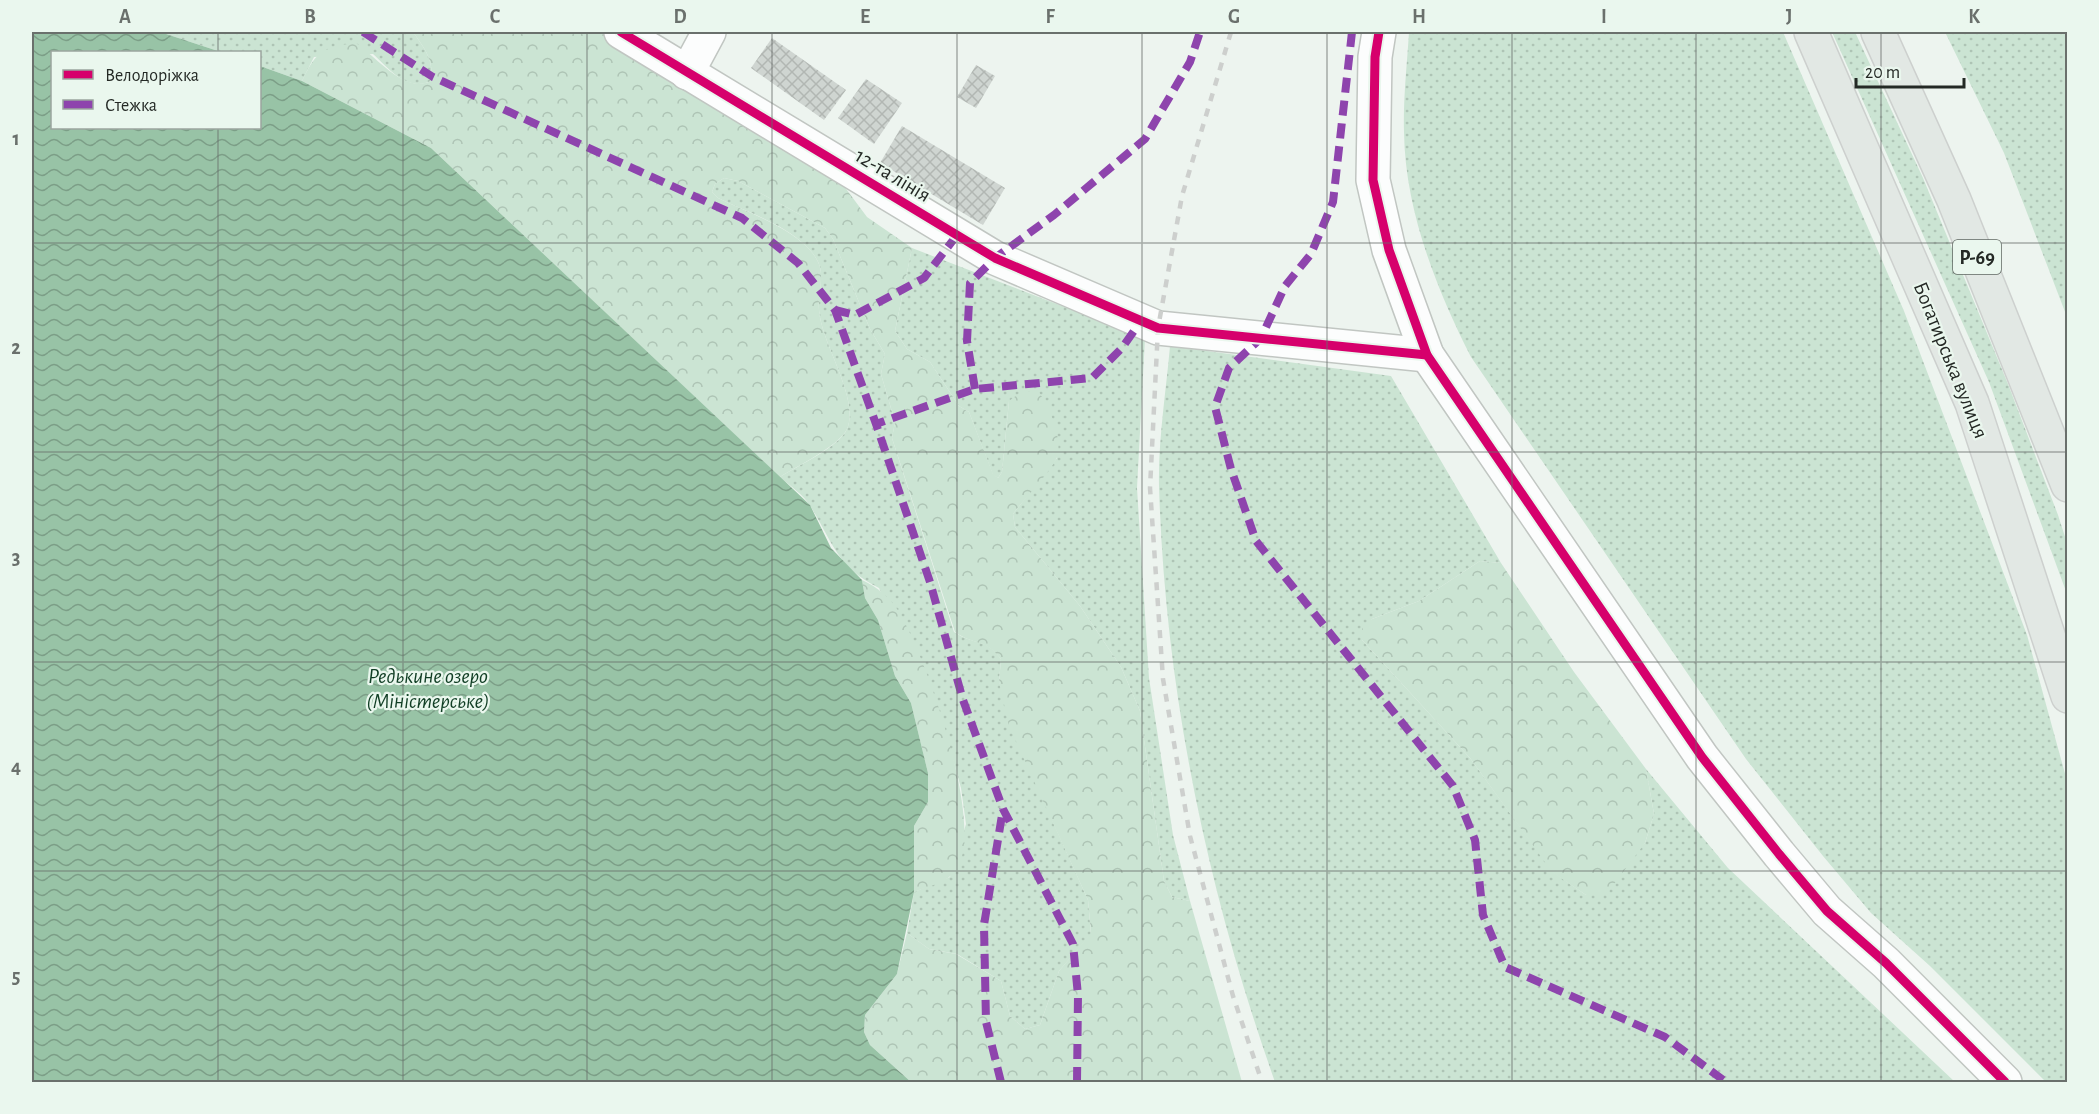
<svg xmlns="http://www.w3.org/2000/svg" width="2099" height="1114" font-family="'Alegreya Sans',sans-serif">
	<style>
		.grass { fill: url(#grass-dots) }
		.forest { fill: url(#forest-crowns) }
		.water { fill: url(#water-waves) }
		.building { fill: url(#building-cross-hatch) }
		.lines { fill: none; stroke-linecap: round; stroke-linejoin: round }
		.minor-casing { stroke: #c1c6c2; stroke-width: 36 }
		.major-casing { stroke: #cdd0ce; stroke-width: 36 }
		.minor { stroke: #fcfdfd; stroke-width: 33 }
		.major { stroke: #e2e8e4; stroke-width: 33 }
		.rail { stroke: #cdcfcd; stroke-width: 4.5; stroke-dasharray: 8 8; stroke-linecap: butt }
		.quiet { stroke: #8e44ad; stroke-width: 8; stroke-dasharray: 15 8; stroke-linecap: butt }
		.cycleway-casing { stroke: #eaf7ee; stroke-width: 13 }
		.cycleway { stroke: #d6006c; stroke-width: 9 }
		.grid { fill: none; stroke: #6a706c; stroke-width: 1.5; stroke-opacity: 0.55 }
		.labels { text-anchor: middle; stroke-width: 4.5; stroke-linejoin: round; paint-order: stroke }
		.shield { fill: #eaf7ee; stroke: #5f6761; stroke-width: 1.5 }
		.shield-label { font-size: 20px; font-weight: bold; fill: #242925 }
		.street-label { font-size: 21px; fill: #242925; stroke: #eaf7ee }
		.water-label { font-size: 22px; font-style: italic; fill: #103e24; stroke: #eaf7ee }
		.neatline { fill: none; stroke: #6a706c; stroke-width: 2 }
		.grid-label { font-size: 20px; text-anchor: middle; font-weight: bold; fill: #6a706c }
	</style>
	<defs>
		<pattern id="grass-dots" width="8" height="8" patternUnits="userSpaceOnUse" patternTransform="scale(1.5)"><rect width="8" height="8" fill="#cbe4d3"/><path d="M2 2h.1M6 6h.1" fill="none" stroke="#aec4b5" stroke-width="1.8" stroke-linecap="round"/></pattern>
		<pattern id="forest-crowns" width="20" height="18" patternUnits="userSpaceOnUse" patternTransform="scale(1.5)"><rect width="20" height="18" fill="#cbe4d3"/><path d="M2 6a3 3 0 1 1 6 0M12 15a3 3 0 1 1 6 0" fill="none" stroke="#aec4b5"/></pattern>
		<pattern id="water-waves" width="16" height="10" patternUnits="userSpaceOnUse" patternTransform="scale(1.5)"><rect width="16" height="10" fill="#98c3a6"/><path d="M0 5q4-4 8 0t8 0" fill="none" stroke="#7c9e87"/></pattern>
		<pattern id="building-cross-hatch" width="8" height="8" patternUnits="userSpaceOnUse" patternTransform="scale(1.5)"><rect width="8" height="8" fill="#cfd5d1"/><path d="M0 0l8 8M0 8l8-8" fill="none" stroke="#b2b7b3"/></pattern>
	</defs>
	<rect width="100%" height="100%" fill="#edf4ef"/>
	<!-- grass -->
	<g class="grass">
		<path d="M160 32H413C425 49 434 60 431 81 407 92 389 69 373 54L314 57 302 81 260 66V52H221Z"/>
		<path d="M1409 32H1783L1904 311 2027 635 2067 781V1082H2046L1930 966 1871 913 1823 856 1746 759 1471 357C1436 288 1405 210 1404 132 1403 99 1407 65 1409 32Z"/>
		<path d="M1832 32H1855L1923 178 2008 384 2058 515 2067 543V594L1989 382Z"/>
		<path d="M1945 32H2067V317L2004 153Z"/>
		<path d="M724 178 738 181 825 228 833 239 870 329 885 354 881 374 895 422 892 438 954 632C975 646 985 637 1001 659L999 682 1053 822 1088 900 1091 934 1059 971 1040 1025 1025 1029 1010 1016 1001 981 957 954 929 949 907 933 914 892 950 877 966 824 961 788 944 728 879 588C837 567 833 543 811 507 804 495 790 486 780 477 797 466 839 447 847 429 860 398 821 343 819 310 817 284 831 270 806 246 782 223 747 212 718 198L712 192 715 184Z"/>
		<path d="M912 248 1145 338 1137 488 1149 678 1173 835 1190 901 1172 897 1164 881 1140 711 1121 667 1080 606 1015 527 1013 514 1057 458 1009 401 1002 472 998 478 993 475 969 412 959 406 930 362 907 349 895 331Z"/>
		<path d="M1170 346 1391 376 1501 563 1480 561 1419 601 1372 619 1362 640 1470 758 1553 872 1586 895 1645 843 1654 814 1646 769 1728 868 1955 1082H1275C1207 890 1165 690 1159 486 1158 440 1166 392 1170 346Z"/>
	</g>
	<!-- forest -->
	<g class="forest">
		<path d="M413 32H607L832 170 867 217 912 248 895 331 907 349 930 362 959 406 969 412 993 474 998 478 1002 472 1009 401 1021 392 1038 391C1049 406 1063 438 1057 457 1053 469 1022 502 1013 514L1015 527 1080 606 1121 667 1140 711 1164 881 1172 897 1190 901 1242 1082H911L870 1045 864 1032 865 1015 897 974 907 933 929 949 956 954 1001 981 1010 1016 1025 1029 1040 1025 1059 971 1091 933 1088 900 1009 726 999 682 1001 659C985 638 975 646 955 632L892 438 895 422 881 374 885 354 870 329 833 239 825 228 738 181 724 178 715 184 712 192 718 198C747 212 782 224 806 246 831 270 817 284 819 310 821 343 860 398 847 429 839 446 797 466 780 477L431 148 302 81C317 50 323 47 356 43 377 57 404 94 431 81 434 60 425 49 413 32Z"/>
		<path d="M1480 561 1501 563 1574 672 1646 769 1654 814 1645 843 1608 892 1586 895 1552 872 1470 758 1362 640V628L1372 619 1419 601Z"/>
		<path d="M862 580C877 587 890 597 899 612 926 657 982 817 959 865 952 882 929 886 914 892V826L928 802V773L911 703 895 676 878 620 865 598Z"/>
	</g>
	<!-- water -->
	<path class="water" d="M32 32H160L221 52H52V128H260V66L302 81 431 148 810 505 831 548 862 580 865 598 878 620 895 676 911 703 928 773V802L914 826V892L897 974 865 1015 864 1032 870 1045 911 1082H32Z"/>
	<!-- building -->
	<g class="building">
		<path d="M772 38 846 90 824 120 751 68Z"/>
		<path d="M976 65 995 76 976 108 957 97Z"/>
		<path d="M866 79 902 103 874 144 838 118Z"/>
		<path d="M902 126 1005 188 983 225 880 163Z"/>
	</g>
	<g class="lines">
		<defs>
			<g id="minor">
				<path d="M621 32 995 258 1158 328 1427 355"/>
				<path d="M1379 32 1375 57 1373 180 1389 250 1427 355 1702 757 1779 854 1827 911 1886 963 2005 1082"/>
				<path d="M687 73 709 32"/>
			</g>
			<g id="major">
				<path d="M1811 32 1972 403 2068 696"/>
				<path d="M1878 32 1954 200 2068 485"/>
			</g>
		</defs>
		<!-- minor casing -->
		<use href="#minor" class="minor-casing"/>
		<!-- major casing -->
		<use href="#major" class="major-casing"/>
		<!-- minor -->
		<use href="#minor" class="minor"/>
		<!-- major -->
		<use href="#major" class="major"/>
		<!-- rail -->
		<path class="rail" d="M1231 32 1182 196 1158 328 1150 488 1163 679 1190 836 1233 996 1262 1082"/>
		<!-- quiet -->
		<g class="quiet">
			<path d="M363 32 433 77 742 218 798 263 835 310 876 424"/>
			<path d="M1352 32 1333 202 1311 254 1285 286 1261 338 1229 368 1215 407 1231 469 1256 541 1453 786 1475 840 1483 915 1505 967 1665 1037 1726 1082"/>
			<path d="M835 310 855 315 924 278 957 235"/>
			<path d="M975 389 967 341 970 283 995 258 1054 215 1145 139 1190 62 1200 32"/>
			<path d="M1001 1082 986 1022 984 925 1003 809"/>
			<path d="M1077 1082 1078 995 1073 944 1003 809 963 700 930 582 876 424 975 389 1092 378 1122 348 1141 321"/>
		</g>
		<defs>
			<g id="cycleway">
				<path d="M621 32 995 258 1158 328 1427 355"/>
				<path d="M1379 32 1375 57 1373 180 1389 250 1427 355 1702 757 1779 854 1827 911 1886 963 2005 1082"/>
			</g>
		</defs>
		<!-- cycleway casing -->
		<use href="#cycleway" class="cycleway-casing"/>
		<!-- cycleway -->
		<use href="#cycleway" class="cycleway"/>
	</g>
	<!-- grid -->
	<path class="grid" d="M218 32V52M403 32V1082M587 32V1082M772 32V1082M957 32V1082M1142 32V1082M1327 32V1082M1512 32V1082M1696 32V1082M1881 32V1082M218 128V1082M32 243H2068M32 452H2068M32 662H2068M32 871H2068"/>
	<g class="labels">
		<!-- shield labels -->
		<rect class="shield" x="1953" y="240" width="48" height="34" rx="4.5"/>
		<g class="shield-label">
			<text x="1977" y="264">Р-69</text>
		</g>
		<!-- street labels -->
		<g class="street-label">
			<text transform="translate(893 175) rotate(31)" y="7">12-та лінія</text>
			<text transform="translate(1951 360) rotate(68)" y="7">Богатирська вулиця</text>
		</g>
		<!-- water labels -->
		<g class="water-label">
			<text x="428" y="683">Редькине озеро<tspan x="428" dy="25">(Міністерське)</tspan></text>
		</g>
	</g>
	<!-- border -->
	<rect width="2099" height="1114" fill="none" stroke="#eaf7ee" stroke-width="66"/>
	<!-- legend -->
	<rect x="51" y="51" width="210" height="78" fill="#eaf7ee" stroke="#9ba59e" stroke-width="1.5"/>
	<rect x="63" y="70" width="30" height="9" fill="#d6006c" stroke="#9ba59e" stroke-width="1.5"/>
	<text x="105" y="81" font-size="18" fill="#242925">Велодоріжка</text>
	<rect x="63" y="100" width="30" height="9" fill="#8e44ad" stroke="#9ba59e" stroke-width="1.5"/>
	<text x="105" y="111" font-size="18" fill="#242925">Стежка</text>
	<!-- scale -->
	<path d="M1856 78v9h108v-9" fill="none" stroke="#242925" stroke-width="3"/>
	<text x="1865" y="78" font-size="18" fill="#242925" stroke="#eaf7ee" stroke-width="4.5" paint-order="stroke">20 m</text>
	<rect x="33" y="33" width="2033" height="1048" class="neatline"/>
	<g class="grid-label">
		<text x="125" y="23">A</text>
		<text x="310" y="23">B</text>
		<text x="495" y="23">C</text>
		<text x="680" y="23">D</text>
		<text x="865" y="23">E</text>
		<text x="1050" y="23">F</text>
		<text x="1234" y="23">G</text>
		<text x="1419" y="23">H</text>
		<text x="1604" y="23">I</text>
		<text x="1789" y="23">J</text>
		<text x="1974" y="23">K</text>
		<text x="16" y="145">1</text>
		<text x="16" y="354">2</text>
		<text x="16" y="564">3</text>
		<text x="16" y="773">4</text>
		<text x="16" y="983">5</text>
	</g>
</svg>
